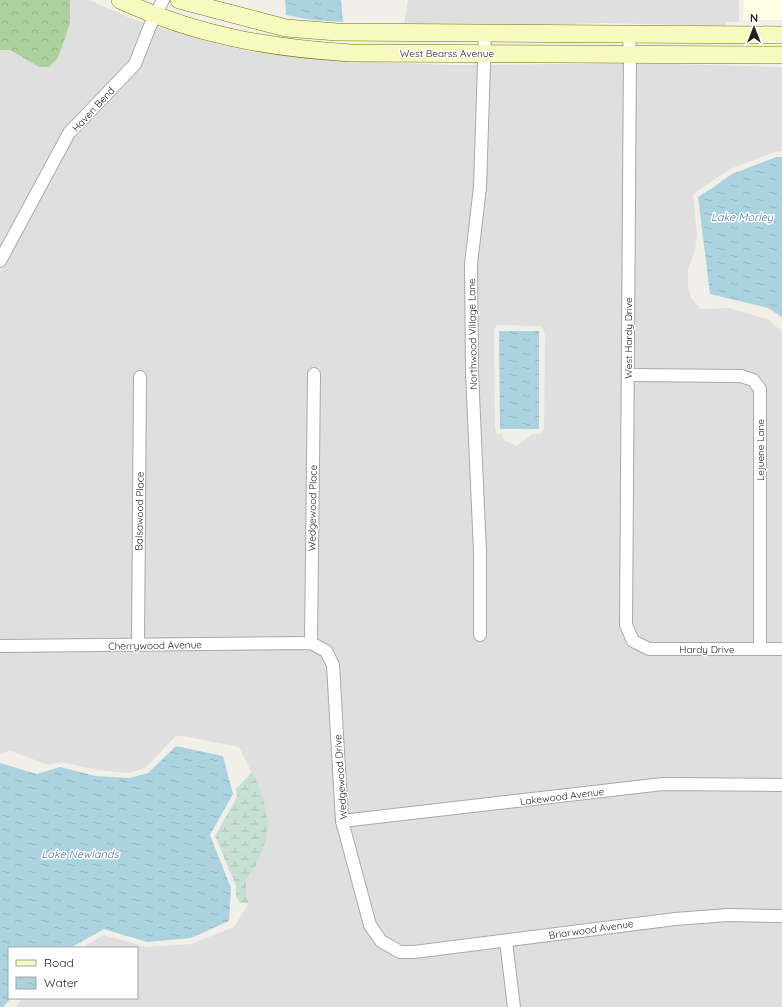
<svg xmlns="http://www.w3.org/2000/svg" width="782" height="1007" font-family="Quicksand,sans-serif">
	<style>
		.residential { fill: #e0dfdf; fill-rule: evenodd }
		.education { fill: #ffffe5 }
		.forest { fill: url(#forest-crowns) }
		.wetland { fill: url(#wetland-marsh) }
		.water { fill: url(#water-ripples) }
		.lines { fill: none; stroke-linecap: round; stroke-linejoin: round }
		.street-casing { stroke: #a9a9a9; stroke-width: 14 }
		.secondary-casing { stroke: #707d05; stroke-width: 18 }
		.street { stroke: #fff; stroke-width: 12 }
		.secondary { stroke: #f7fabf; stroke-width: 17 }
		.labels { text-anchor: middle; stroke-width: 3; stroke-linejoin: round; paint-order: stroke }
		.street-label { font-size: 10px; fill: #222; stroke: #fff }
		.water-label { font-size: 11px; font-style: italic; fill: #4a7aab; stroke: #fff }
	</style>
	<defs>
		<pattern id="forest-crowns" width="20" height="18" patternUnits="userSpaceOnUse"><rect width="20" height="18" fill="#add19e"/><path d="M2 6a3 3 0 1 1 6 0M12 15a3 3 0 1 1 6 0" fill="none" stroke="#95b388"/></pattern>
		<pattern id="wetland-marsh" width="20" height="14" patternUnits="userSpaceOnUse"><rect width="20" height="14" fill="#c6e0d4"/><path d="M1 5h8M5 5V1M11 12h8M15 12V8" fill="none" stroke="#aac0b6"/></pattern>
		<pattern id="water-ripples" width="26" height="14" patternUnits="userSpaceOnUse"><rect width="26" height="14" fill="#aad3df"/><path d="M2 4q2-2 4 0t4 0M15 11q2-2 4 0t4 0" fill="none" stroke="#92b5bf"/></pattern>
	</defs>
	<rect width="100%" height="100%" fill="#f2efe9"/>
	<!-- residential -->
	<g class="residential">
		<path d="M70 0H89L130 18 145 23 131 60 65 130 0 250V50H10L39 67 70 23Z"/>
		<path d="M408 0H739V22H726L725 26 603 23 465 27 404 25Z"/>
		<path d="M156 26 206 41 252 52 330 60 448 65H479L475 186 465 264 466 372 475 552V641H486V552L477 372 476 264 486 187 490 65 624 63 627 641 626 644 629 646 630 649 633 648 649 655H782V779L663 778 347 814 330 648 316 639 320 367 309 368 305 637 143 639 146 371H135L132 639H0V272L10 256 74 137 139 68ZM497 325 540 326 543 329 545 335 544 429 540 434H533L517 446 504 440 502 434H497L495 429 494 351V329Z"/>
		<path d="M636 63 782 67V151L775 152 730 169 693 194 697 235 695 251 688 269V287L691 298 700 309 729 308 767 319 782 331V643H765L754 374 741 369H633Z"/>
		<path d="M633 381 740 382 750 386 755 392 754 643H650L637 636 632 623Z"/>
		<path d="M310 649 322 655 328 667 337 828 366 929 378 947 395 956V958H399L402 960 404 958 501 948 509 1007H16L22 998H137V948H81L104 935 147 947 191 944 234 927 249 903 246 895V879L253 871 263 850 265 841 263 796 239 747 183 736H176L145 768 128 773 97 770 61 762 48 765 11 751 0 753V652Z"/>
		<path d="M663 790 782 791V909H728L674 912 414 945 401 946 384 936 375 922 350 826Z"/>
		<path d="M728 922H782V1007H520L512 946 676 925Z"/>
	</g>
	<!-- education -->
	<path class="education" d="M744 0H782V20H743Z"/>
	<!-- forest -->
	<path class="forest" d="M0 0H70V23L65 38 58 58 49 67H39L10 50H0Z"/>
	<!-- wetland -->
	<path class="wetland" d="M252 772 263 796 268 827 263 850 253 871 246 879V895L249 903H240L236 896V886L215 836 237 797 236 789Z"/>
	<!-- water -->
	<g class="water">
		<path d="M285 0H341L343 22 312 20 286 15Z"/>
		<path d="M776 157H782V317L768 308 710 294 698 197 714 187 732 174Z"/>
		<path d="M499 331H539V429H500Z"/>
		<path d="M176 746 223 756 233 794 210 835 231 888 229 921 191 938 147 942 104 929 70 948H9V998H11L3 1007H0V763L37 774 60 767 96 776 129 778 148 773Z"/>
	</g>
	<g class="lines">
		<defs>
			<g id="street">
				<path d="M629 35 630 54 626 625 633 641 649 649H782"/>
				<path d="M0 261 69 133 135 64 150 26 163 0"/>
				<path d="M628 375 741 376 753 380 760 389V649"/>
				<path d="M480 635V552L472 372 471 264 480 187 485 33"/>
				<path d="M311 643 314 374"/>
				<path d="M138 645 140 377"/>
				<path d="M0 646 311 643 326 651 333 665 342 821 370 925 381 941 400 952H414L675 919 728 915 782 916"/>
				<path d="M342 821 663 784 782 785"/>
				<path d="M506 941 514 1007"/>
			</g>
			<g id="secondary">
				<path d="M120 0C195 35 268 48 351 53L782 55"/>
				<path d="M179 0 286 28 337 32 782 35"/>
			</g>
		</defs>
		<!-- street casing -->
		<use href="#street" class="street-casing"/>
		<!-- secondary casing -->
		<use href="#secondary" class="secondary-casing"/>
		<!-- street -->
		<use href="#street" class="street"/>
		<!-- secondary -->
		<use href="#secondary" class="secondary"/>
	</g>
	<g class="labels">
		<!-- street labels -->
		<g class="street-label">
			<text x="447" y="57">West Bearss Avenue</text>
			<text transform="translate(93 109) rotate(-47)" y="4">Haven Bend</text>
			<text transform="translate(472 334) rotate(-91)" y="4">Northwood Village Lane</text>
			<text transform="translate(628 338) rotate(-90)" y="4">West Hardy Drive</text>
			<text transform="translate(760 450) rotate(-90)" y="4">Lejuene Lane</text>
			<text transform="translate(312 508) rotate(-89)" y="4">Wedgewood Place</text>
			<text transform="translate(139 511) rotate(-89)" y="4">Balsawood Place</text>
			<text transform="translate(155 645) rotate(-1)" y="4">Cherrywood Avenue</text>
			<text x="707" y="653">Hardy Drive</text>
			<text transform="translate(340 777) rotate(-94)" y="4">Wedgewood Drive</text>
			<text transform="translate(562 796) rotate(-7)" y="4">Lakewood Avenue</text>
			<text transform="translate(591 929) rotate(-8)" y="4">Briarwood Avenue</text>
		</g>
		<!-- water labels -->
		<g class="water-label">
			<text x="742" y="221">Lake Morley</text>
			<text x="80" y="858">Lake Newlands</text>
		</g>
	</g>
	<!-- legend -->
	<rect x="8" y="947" width="130" height="52" fill="#ffffff" stroke="#a7a7a7"/>
	<rect x="16" y="960" width="20" height="6" fill="#f7fabf" stroke="#a7a7a7"/>
	<text x="44" y="967" font-size="12" fill="#222222">Road</text>
	<rect x="16" y="977" width="20" height="12" fill="url(#water-ripples)" stroke="#a7a7a7"/>
	<text x="44" y="987" font-size="12" fill="#222222">Water</text>
	<!-- north arrow -->
	<g transform="translate(754 28)" stroke="#ffffff" stroke-width="3" paint-order="stroke">
	<path d="M0-3L7 15L0 10L-7 15Z" fill="#222222"/>
	<text y="-6" font-size="11" font-weight="bold" text-anchor="middle" fill="#222222">N</text>
	</g>
</svg>
